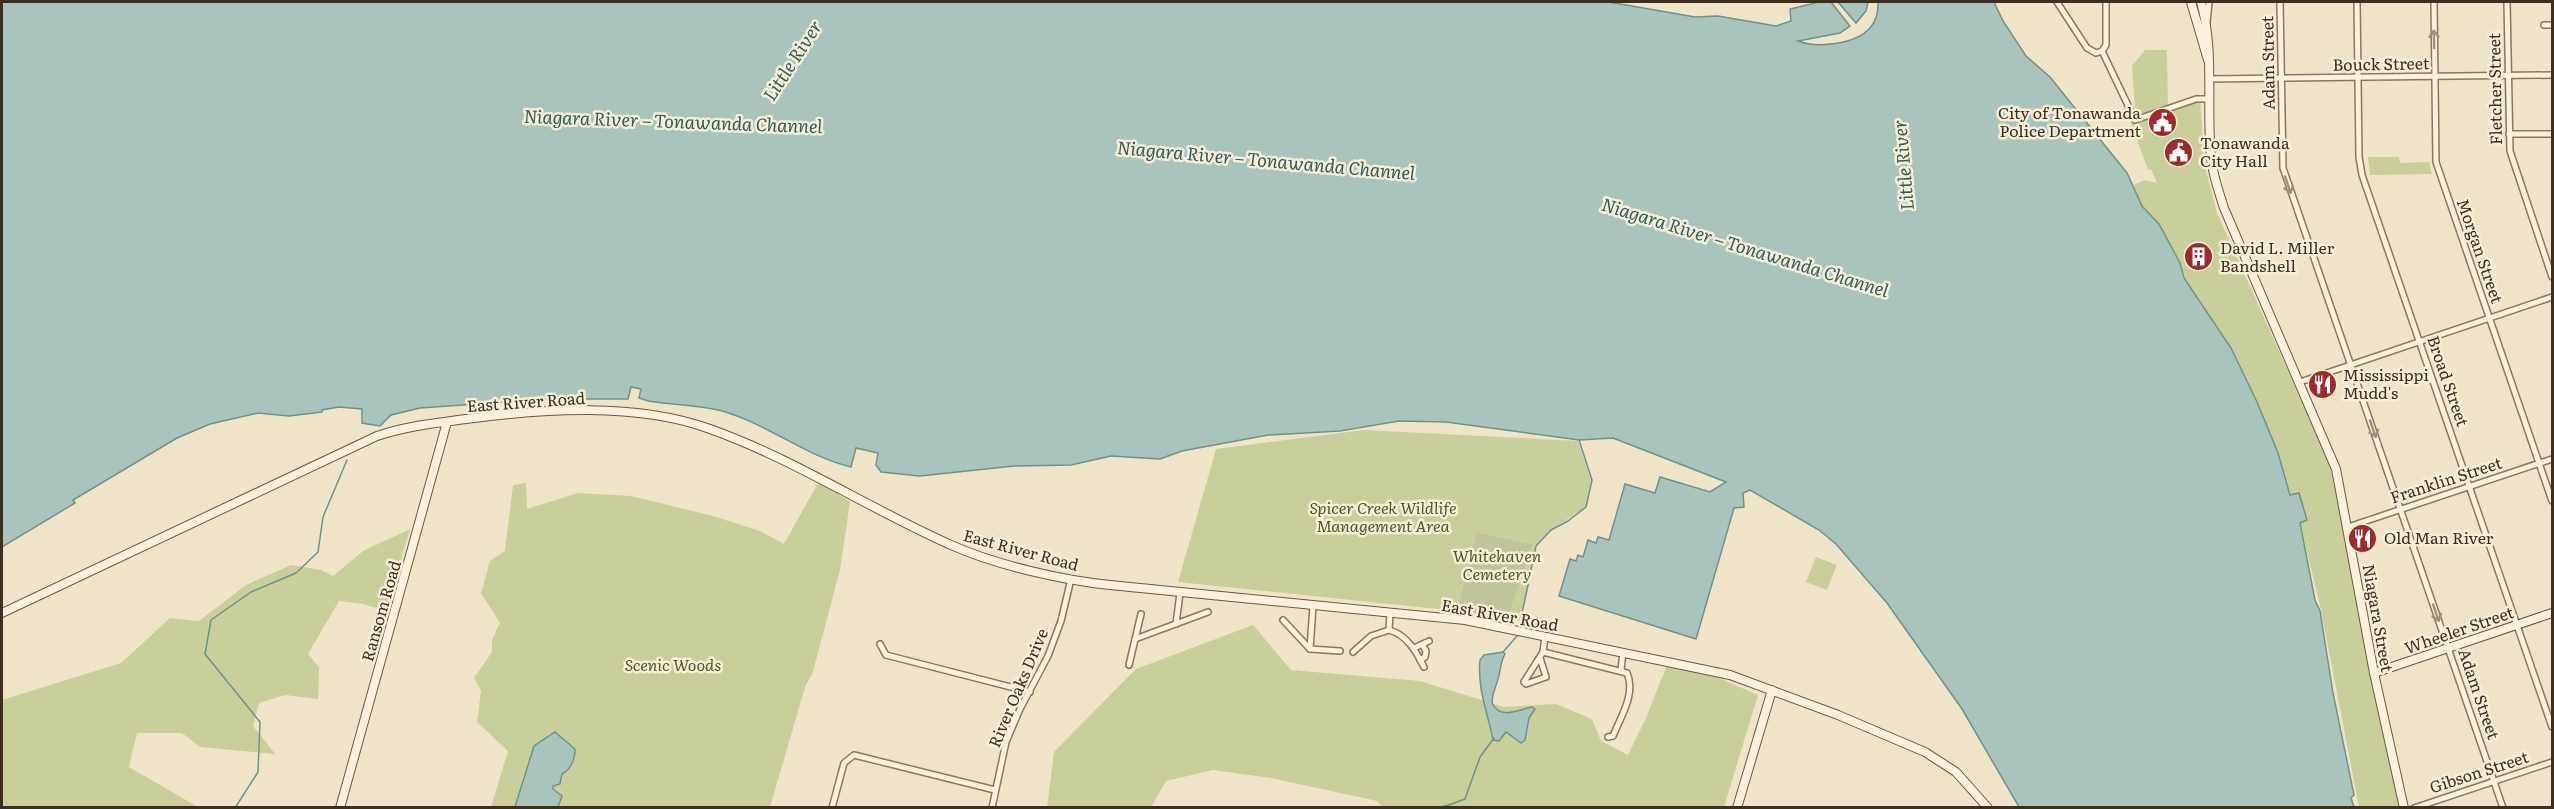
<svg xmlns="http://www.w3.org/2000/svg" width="2554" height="809" font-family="Literata,serif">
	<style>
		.green { fill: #c9cf9b }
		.cemetery { fill: #bfc49a }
		.water { fill: #a9c4bc; stroke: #6f938a; stroke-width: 1.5 }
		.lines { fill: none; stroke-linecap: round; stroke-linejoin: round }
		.stream { stroke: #6f938a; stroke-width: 1.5 }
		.street-casing { stroke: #8d765c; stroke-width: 8 }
		.secondary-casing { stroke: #6f573f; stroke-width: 10 }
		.street { stroke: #faf1dc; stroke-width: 5 }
		.secondary { stroke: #faf1dc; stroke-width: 8 }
		.oneway { stroke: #9c907e }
		.labels { text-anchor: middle; stroke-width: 5; stroke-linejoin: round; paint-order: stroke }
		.street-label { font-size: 16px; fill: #3d2e20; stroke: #f7eed8 }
		.poi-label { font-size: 16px; fill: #3d2e20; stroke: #f7eed8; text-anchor: start }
		.park-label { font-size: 16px; font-style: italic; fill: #4d5a26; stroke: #f7eed8 }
		.water-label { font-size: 18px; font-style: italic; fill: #2f5d5a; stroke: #f7eed8 }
	</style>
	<rect width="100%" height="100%" fill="#f0e4c8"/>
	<!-- green -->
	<g class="green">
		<path d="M2145 50H2167L2168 107 2200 95 2204 163 2217 213 2329 462 2401 807H2359L2320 605 2300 523 2307 520 2299 493 2291 496 2278 453 2257 402 2231 348 2184 278 2180 263 2159 224 2142 206 2133 185 2145 180 2157 183 2151 169 2148 170 2126 110 2135 109 2132 66Z"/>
		<path d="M2368 157H2399L2400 163 2429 162 2432 174 2370 175Z"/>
		<path d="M1364 430 1578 441 1591 480 1586 507 1551 530 1536 546 1530 582 1520 620 1508 618 1533 544 1476 532 1457 611 1178 582 1216 449Z"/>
		<path d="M526 483 527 509 578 493 631 496 713 516 760 531 784 544 818 483 839 493V495L850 502 840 570 812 675 806 684 770 807H491L508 751 477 722 481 691 474 678 492 652V640L500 623 481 593 490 561 505 551 513 485Z"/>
		<path d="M410 529 386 611 363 604 339 601 308 654 319 667 318 699 285 695 259 703 253 726 275 754 200 747 182 733H137L129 767 198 807H2V700L121 663 170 618 199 621 246 585 291 565 321 570 333 576 363 551Z"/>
		<path d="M1816 557 1837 565 1827 590 1806 582Z"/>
		<path d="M1253 625 1291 670 1420 681 1504 707 1556 704 1592 719 1601 741 1628 755 1646 718 1667 665 1719 678 1758 695 1724 807H1382L1377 801 1271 778 1213 770 1166 781 1151 807 1047 808 1054 752 1136 669Z"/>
	</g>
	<!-- cemetery -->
	<path class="cemetery" d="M1476 532 1533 544 1508 618 1457 611Z"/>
	<!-- water -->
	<g class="water">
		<path d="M2 2H1609L1695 17 1718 16 1776 26 1791 21 1790 9 1819 2H1831L1850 26 1840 33 1798 41C1816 48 1855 45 1870 28 1877 20 1878 12 1878 2H1994L2003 21 2026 56 2050 77 2127 173 2142 206 2159 224 2180 263 2184 278 2231 348 2257 402 2278 453 2290 495 2299 493 2307 520 2300 523 2315 600 2320 611 2333 693 2354 795 2351 798 2354 807H2019L1962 709 1887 603 1836 544 1819 530 1750 490 1743 493 1744 507 1734 508 1696 639 1559 596 1570 559 1576 561 1578 555 1583 557 1588 540 1596 543 1598 537 1609 540 1625 484 1655 493 1660 477 1710 492 1726 482 1613 438 1579 440 1446 422 1399 421 1340 431 1268 435 1182 451 1160 459 1111 456 1071 465 1014 466 920 476 881 472 876 465 878 453 856 448 851 467C805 456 768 424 722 411 699 405 672 405 648 401L639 398 641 389 631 387 628 399H550L420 408 391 415 380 426 362 423V409L339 407 322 410V412L289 416 258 413 210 424 177 438 73 500 75 503 2 547Z"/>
		<path d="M1838 2H1868L1866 11 1856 23Z"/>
		<path d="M1503 652 1505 654C1500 663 1501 669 1498 679 1496 688 1492 691 1492 703 1500 720 1518 710 1532 707L1535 709 1529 718 1525 740 1521 743 1506 732 1499 741 1493 740C1488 714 1477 688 1480 660L1484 655Z"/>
		<path d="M555 732 575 749C575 759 571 769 562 774L560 784 553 786V789L562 796 558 807H515L534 746Z"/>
	</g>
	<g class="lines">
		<!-- stream -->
		<g class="stream">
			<path d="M1520 623 1536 546 1551 530 1568 521 1586 507 1592 480 1579 440"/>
			<path d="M1503 652 1517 636"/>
			<path d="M235 808 258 772 260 722 205 654 211 620 251 592 296 573 318 552 323 517 347 460"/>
			<path d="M1434 808 1449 805 1465 799 1480 757 1494 738"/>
		</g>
		<defs>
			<g id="street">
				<path d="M2057 2 2087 48 2096 53 2102 51 2106 45V2"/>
				<path d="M2280 2 2283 168 2503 808"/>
				<path d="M2357 2 2359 157 2362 175 2552 727"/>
				<path d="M2434 2 2436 162 2552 501"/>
				<path d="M2507 2 2510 151 2552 277"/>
				<path d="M2207 22 2209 2"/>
				<path d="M2544 25H2552"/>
				<path d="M2102 51 2135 120 2196 99H2209"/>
				<path d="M2209 79 2552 75"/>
				<path d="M2509 134H2552"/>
				<path d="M2300 382 2552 297"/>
				<path d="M2348 527 2552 459"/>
				<path d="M1283 620 1310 649 1340 651"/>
				<path d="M1176 624 1180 593"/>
				<path d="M1389 630 1390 613"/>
				<path d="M1135 639 1208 612"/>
				<path d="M880 644 886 655 1030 692"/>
				<path d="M1414 648 1429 641"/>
				<path d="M1310 649 1313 606"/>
				<path d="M1353 652 1371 636 1389 630C1407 635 1416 651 1424 667"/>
				<path d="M1543 652 1627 673C1636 694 1621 716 1613 736L1608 737"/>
				<path d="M1540 658 1546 677 1526 684 1524 682 1543 652 1545 636"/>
				<path d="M1420 660 1425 657 1426 651 1423 646"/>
				<path d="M1129 665 1141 614"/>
				<path d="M1621 670 1623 652"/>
				<path d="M832 808 844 763 854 755 995 790"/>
				<path d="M992 808 1006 742 1020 709 1048 656 1061 621 1071 579"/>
				<path d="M2414 808 2552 762"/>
			</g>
			<g id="secondary">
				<path d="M2191 2 2208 60"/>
				<path d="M2201 2C2215 52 2206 106 2211 158 2213 176 2219 192 2224 208L2336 469 2374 673 2404 808"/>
				<path d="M2 613 377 436C406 426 436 423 466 419 543 409 636 402 710 429 794 459 870 509 951 545 996 565 1061 580 1110 585L1465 620 1730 675 1838 715 1925 752 1956 772 1988 808"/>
				<path d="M2374 673 2552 613"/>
				<path d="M340 808 447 422"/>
				<path d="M1737 808 1772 690"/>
			</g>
		</defs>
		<!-- street casing -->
		<use href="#street" class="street-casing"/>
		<!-- secondary casing -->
		<use href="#secondary" class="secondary-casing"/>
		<!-- street -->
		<use href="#street" class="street"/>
		<!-- secondary -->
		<use href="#secondary" class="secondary"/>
	</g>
	<!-- one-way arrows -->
	<defs><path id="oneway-shaft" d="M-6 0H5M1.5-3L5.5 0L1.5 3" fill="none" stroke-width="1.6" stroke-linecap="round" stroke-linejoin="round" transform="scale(1.5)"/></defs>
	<g class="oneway">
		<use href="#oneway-shaft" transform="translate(2434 39) rotate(-91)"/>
		<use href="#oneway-shaft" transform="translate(2288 185) rotate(71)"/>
		<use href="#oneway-shaft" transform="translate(2373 429) rotate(71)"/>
		<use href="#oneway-shaft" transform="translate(2436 613) rotate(71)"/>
	</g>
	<!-- icons -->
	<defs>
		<symbol id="civic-disc" viewBox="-11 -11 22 22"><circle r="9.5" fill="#9e2a2b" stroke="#f7eed8"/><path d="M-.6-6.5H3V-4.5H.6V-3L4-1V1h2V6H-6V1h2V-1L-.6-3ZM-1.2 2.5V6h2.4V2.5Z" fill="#fff"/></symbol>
		<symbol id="building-disc" viewBox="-11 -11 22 22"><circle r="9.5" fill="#9e2a2b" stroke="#f7eed8"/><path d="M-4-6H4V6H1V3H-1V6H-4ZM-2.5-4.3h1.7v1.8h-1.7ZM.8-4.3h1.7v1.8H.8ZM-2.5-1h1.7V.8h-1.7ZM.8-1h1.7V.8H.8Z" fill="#fff"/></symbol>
		<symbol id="restaurant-disc" viewBox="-11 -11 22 22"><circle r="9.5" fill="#9e2a2b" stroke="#f7eed8"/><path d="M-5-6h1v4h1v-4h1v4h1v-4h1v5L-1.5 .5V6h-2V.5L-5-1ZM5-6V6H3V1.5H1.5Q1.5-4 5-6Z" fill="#fff"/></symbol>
	</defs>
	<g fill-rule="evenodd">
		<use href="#civic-disc" x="2146" y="106" width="33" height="33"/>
		<use href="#civic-disc" x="2162" y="136" width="33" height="33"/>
		<use href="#building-disc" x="2182" y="240" width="33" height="33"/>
		<use href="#restaurant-disc" x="2306" y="368" width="33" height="33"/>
		<use href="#restaurant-disc" x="2346" y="522" width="33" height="33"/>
	</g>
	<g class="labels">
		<!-- street labels -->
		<g class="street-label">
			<text transform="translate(2268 63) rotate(-91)" y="6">Adam Street</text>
			<text transform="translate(2381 64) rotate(-1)" y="6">Bouck Street</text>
			<text transform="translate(2495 89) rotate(-91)" y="6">Fletcher Street</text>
			<text transform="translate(2480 251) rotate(71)" y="6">Morgan Street</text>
			<text transform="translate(2448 381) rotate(71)" y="6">Broad Street</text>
			<text transform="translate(526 402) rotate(-4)" y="6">East River Road</text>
			<text transform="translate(2446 480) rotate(-18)" y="6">Franklin Street</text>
			<text transform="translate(1021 550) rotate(15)" y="6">East River Road</text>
			<text transform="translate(381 611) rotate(-74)" y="6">Ransom Road</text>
			<text transform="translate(1500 615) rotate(10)" y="6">East River Road</text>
			<text transform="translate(2378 618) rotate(80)" y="6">Niagara Street</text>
			<text transform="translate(2459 630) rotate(-19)" y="6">Wheeler Street</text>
			<text transform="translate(1018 688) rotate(-67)" y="6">River Oaks Drive</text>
			<text transform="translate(2479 694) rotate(71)" y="6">Adam Street</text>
			<text transform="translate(2479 772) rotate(-18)" y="6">Gibson Street</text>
		</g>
		<!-- poi labels -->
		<g class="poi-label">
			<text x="2141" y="119" text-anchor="end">City of Tonawanda<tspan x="2141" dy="18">Police Department</tspan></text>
			<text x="2200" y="149">Tonawanda<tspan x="2200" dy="18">City Hall</tspan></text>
			<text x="2220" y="254">David L. Miller<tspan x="2220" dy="18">Bandshell</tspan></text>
			<text x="2343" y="381">Mississippi<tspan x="2343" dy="18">Mudd's</tspan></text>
			<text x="2384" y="544">Old Man River</text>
		</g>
		<!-- park labels -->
		<g class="park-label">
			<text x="1383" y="514">Spicer Creek Wildlife<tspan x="1383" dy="18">Management Area</tspan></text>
			<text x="1497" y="562">Whitehaven<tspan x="1497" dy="18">Cemetery</tspan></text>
			<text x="673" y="671">Scenic Woods</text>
		</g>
		<!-- water labels -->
		<g class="water-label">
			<text transform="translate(793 61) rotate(-57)" y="6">Little River</text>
			<text transform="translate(673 122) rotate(2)" y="6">Niagara River – Tonawanda Channel</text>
			<text transform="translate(1266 161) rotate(5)" y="6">Niagara River – Tonawanda Channel</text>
			<text transform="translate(1904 165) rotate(-95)" y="6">Little River</text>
			<text transform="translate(1745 248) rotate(17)" y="6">Niagara River – Tonawanda Channel</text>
		</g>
	</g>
	<!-- border -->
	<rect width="2554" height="809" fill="none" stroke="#3d2e20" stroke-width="6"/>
</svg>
